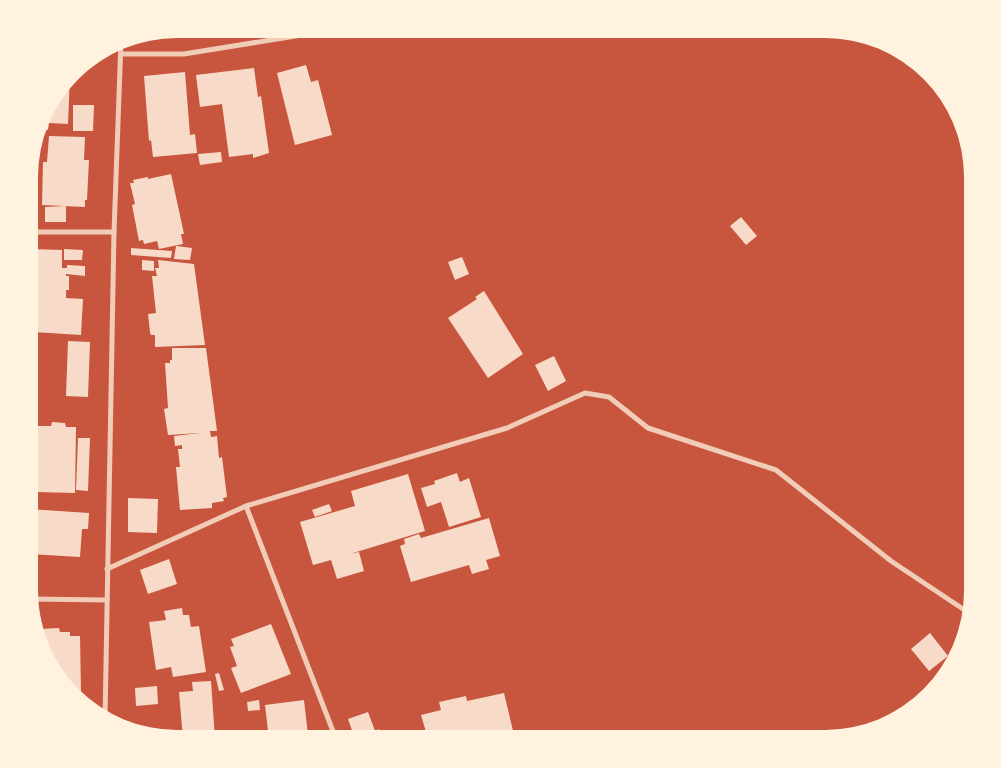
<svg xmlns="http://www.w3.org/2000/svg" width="1001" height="768" font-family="'Work Sans',sans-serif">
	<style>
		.building { fill: #f7dbc8 }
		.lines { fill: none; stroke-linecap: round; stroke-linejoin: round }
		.minor { stroke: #f1ccb7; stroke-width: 5 }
	</style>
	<rect width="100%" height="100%" fill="#c8553d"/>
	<!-- building -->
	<g class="building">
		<path d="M176 29 190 30 159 34V32Z"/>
		<path d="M306 65 311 82 318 80 332 135 295 145 277 73Z"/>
		<path d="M254 68 258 97 261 96 269 153 253 158V154L229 157 222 104 200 107 196 75Z"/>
		<path d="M185 72 190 135 195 134 197 153 153 157 151 140 149 141 144 76Z"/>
		<path d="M70 76 68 124 49 123 48 130 39 129 48 103Z"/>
		<path d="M73 105H94L93 131H73Z"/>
		<path d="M49 136 85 137 84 160H89L87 200H85V207L42 205 43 162H47Z"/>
		<path d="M221 152 222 162 200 165 198 154Z"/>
		<path d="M171 174 184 234H181L183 244 159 249 157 241 144 244 143 240 139 241 132 205 135 204 130 183H134L133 180 148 177V179Z"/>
		<path d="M66 206V222H45V207Z"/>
		<path d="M741 217 757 236 746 245 730 226Z"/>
		<path d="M176 246 192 248 190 260 174 259Z"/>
		<path d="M131 248 172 251 171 258 131 255Z"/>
		<path d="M30 249 62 250V268H67V265L85 266V276L66 274V276H69V290H66V298L83 299 81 335 33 332V329L30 328Z"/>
		<path d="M64 249 83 250 82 260H64Z"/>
		<path d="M462 257 469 274 455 280 448 262Z"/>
		<path d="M142 260 154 261V271L142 270Z"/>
		<path d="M158 260 194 264 205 345 155 347V335H151L150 332 148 314 156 313 152 276H157L155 268H159Z"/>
		<path d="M484 291 523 354 488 378 448 318 477 299 475 297Z"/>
		<path d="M68 341 90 342 88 397 66 396Z"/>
		<path d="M172 348H206L217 431H210L211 437 217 436 219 458 222 457 227 497 223 498 224 501 212 503V508L180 510 176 467H180L178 449H182V445L175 446 174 436 200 433 168 435 164 409 168 408 165 363H170V360H172Z"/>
		<path d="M554 356 566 381 548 391 535 365Z"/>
		<path d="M52 422 65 423 66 427H76L75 493 36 492 38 426H51Z"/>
		<path d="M78 438H90L88 491 76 490Z"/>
		<path d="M457 473 460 482 469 478 481 517 449 527 441 502 427 507 421 488 435 484 434 481Z"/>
		<path d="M408 474 425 531 350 554 359 552 364 571 337 579 331 560 313 565 300 522 355 506 351 491Z"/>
		<path d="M128 498 158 499 157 533 128 532Z"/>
		<path d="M329 504 332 511 315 517 312 510Z"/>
		<path d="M29 509 89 513 88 529H82L80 557 29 554Z"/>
		<path d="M489 518 500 556 486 560 489 569 472 574 469 565 411 582 400 546 405 544 404 539 419 534 421 538Z"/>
		<path d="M169 559 177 584 148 594 140 570Z"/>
		<path d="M182 608 183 615H189L191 627 199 626 206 672 173 677 171 667 156 670 149 622 166 620 164 611Z"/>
		<path d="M33 617H41V629L59 628 60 632H70V636H80L81 692H71L44 657Z"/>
		<path d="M271 624 291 674 241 693 231 668 237 666 230 647 234 646 231 639Z"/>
		<path d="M930 633 948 656 929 671 911 649Z"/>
		<path d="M219 673 224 690 219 691 215 674Z"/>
		<path d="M211 681 215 739H183L179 692 193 691 192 682Z"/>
		<path d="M157 686 158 704 136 706 135 688Z"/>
		<path d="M504 693 515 739H428L421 715 441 710 439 702 466 696 467 701Z"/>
		<path d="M259 700 260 710 248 711 247 702Z"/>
		<path d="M304 700 308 735 317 734 318 739H269L265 705Z"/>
		<path d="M368 712 375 731 379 729 382 739H355L348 719Z"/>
	</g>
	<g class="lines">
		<!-- minor -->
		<g class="minor">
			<path d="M121 54H184L333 30V29"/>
			<path d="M30 232H114"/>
			<path d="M246 506 336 739"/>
			<path d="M107 569 246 506 507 428 585 393 609 397 648 428 776 470 891 561 969 613"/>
			<path d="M29 599 107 600"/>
			<path d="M105 719 114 232 121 41"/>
		</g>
	</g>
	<!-- crop -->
	<path d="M0 0H1001V768H0ZM177 38H825A139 139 0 0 1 964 177V591A139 139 0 0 1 825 730H177A139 139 0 0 1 38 591V177A139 139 0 0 1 177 38Z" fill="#fff3e0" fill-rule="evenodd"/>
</svg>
